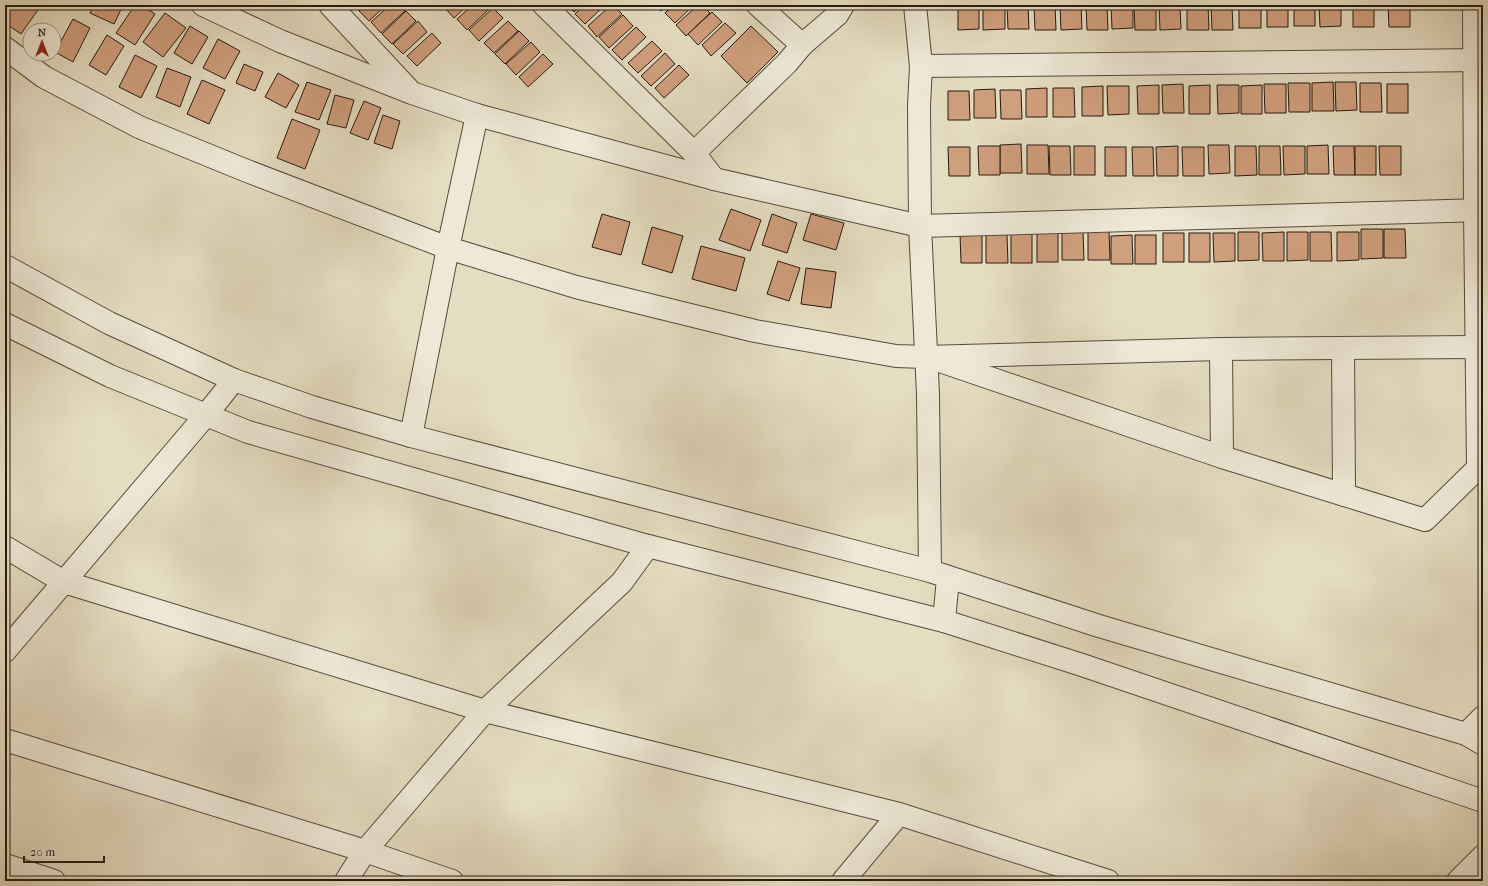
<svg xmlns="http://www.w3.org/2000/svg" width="1488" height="886" font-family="'IM FELL French Canon',serif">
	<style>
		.building { fill: #d09f7e; stroke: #271a10 }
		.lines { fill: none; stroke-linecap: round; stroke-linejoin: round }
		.minor-casing { stroke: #564b3c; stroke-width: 24 }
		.tertiary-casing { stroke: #564b3c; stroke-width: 24 }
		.minor { stroke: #eee9d7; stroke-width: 22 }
		.tertiary { stroke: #eee9d7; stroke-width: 22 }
	</style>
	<rect width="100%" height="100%" fill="#e5ddc2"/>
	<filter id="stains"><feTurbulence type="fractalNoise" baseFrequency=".005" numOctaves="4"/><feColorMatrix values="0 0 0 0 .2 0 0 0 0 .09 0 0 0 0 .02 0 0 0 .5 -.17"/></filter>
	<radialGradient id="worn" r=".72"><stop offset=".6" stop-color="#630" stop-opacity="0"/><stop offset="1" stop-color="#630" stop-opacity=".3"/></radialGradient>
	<!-- building -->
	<g class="building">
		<path d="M13 5H37L40 7 21 34 5 23V16Z"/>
		<path d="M70 5H82L80 10Z"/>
		<path d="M94 5H123L114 24 90 13Z"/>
		<path d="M135 5H142L155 14 135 45 116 33Z"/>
		<path d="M365 5H386L369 21 359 11Z"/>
		<path d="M390 5H400L405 11 381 33 371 22Z"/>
		<path d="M448 5H468L454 18 445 8Z"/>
		<path d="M473 5H489L491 7 467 30 457 19Z"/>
		<path d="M567 5H582L574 12Z"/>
		<path d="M584 5H605L585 24 575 14Z"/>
		<path d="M611 5H613L622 14 597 37 588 26Z"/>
		<path d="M656 5H667L661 11Z"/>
		<path d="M674 5H694L675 23 665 13Z"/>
		<path d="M698 5H702L710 13 686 36 676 25Z"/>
		<path d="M958 5H979V29L958 30Z"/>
		<path d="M983 5H1005V29L983 30Z"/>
		<path d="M1007 5H1028L1029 29H1008Z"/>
		<path d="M1034 5H1055L1056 30H1035Z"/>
		<path d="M1060 5H1081L1082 29 1061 30Z"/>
		<path d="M1086 5H1107L1108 30H1087Z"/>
		<path d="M1111 5H1133V28L1112 29Z"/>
		<path d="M1134 5H1156V30H1135Z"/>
		<path d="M1159 5H1180L1181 29 1160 30Z"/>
		<path d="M1187 5H1208L1209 30H1187Z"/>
		<path d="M1211 5H1232L1233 30H1212Z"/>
		<rect x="1239" y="5" width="22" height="23"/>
		<rect x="1267" y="5" width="21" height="22"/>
		<rect x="1294" y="5" width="21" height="21"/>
		<path d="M1319 5H1341V26L1320 27Z"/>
		<rect x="1353" y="5" width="21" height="22"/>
		<path d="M1388 5H1410V27H1389Z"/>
		<path d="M493 8 503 18 479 41 469 30Z"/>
		<path d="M406 11 416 21 392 44 382 34Z"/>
		<path d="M712 12 722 22 698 45 688 34Z"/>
		<path d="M165 13 186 28 163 57 143 42Z"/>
		<path d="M623 15 633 26 609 48 599 37Z"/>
		<path d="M73 19 90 28 73 62 55 52Z"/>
		<path d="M418 21 427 32 403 54 393 44Z"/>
		<path d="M508 21 518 31 494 53 484 43Z"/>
		<path d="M725 23 736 33 711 56 702 45Z"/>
		<path d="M190 26 208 37 192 64 174 53Z"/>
		<path d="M751 26 778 52 747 83 721 56Z"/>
		<path d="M636 27 646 37 622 60 612 50Z"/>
		<path d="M519 31 529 41 505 64 495 54Z"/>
		<path d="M432 33 441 43 417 66 407 56Z"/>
		<path d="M107 35 124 46 106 75 89 65Z"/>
		<path d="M218 39 240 51 225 79 203 68Z"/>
		<path d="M652 41 662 51 638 73 628 63Z"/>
		<path d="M531 42 540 52 516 75 506 64Z"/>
		<path d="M665 53 675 64 651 86 641 76Z"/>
		<path d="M543 54 553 64 528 87 519 77Z"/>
		<path d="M135 55 157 66 141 98 119 87Z"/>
		<path d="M244 64 263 72 255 91 236 83Z"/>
		<path d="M679 65 689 75 664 98 655 88Z"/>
		<path d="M167 68 191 77 180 107 156 97Z"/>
		<path d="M278 73 299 85 286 108 265 97Z"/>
		<path d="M202 80 225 90 209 124 187 114Z"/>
		<path d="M307 82 331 90 319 120 295 112Z"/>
		<path d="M1333 82 1334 111H1312V83Z"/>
		<path d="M1335 82H1356L1357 110 1336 111Z"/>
		<path d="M1288 83H1310V112H1289Z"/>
		<path d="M1360 83H1381L1382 112H1360Z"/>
		<path d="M1183 84 1184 113H1163L1162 85Z"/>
		<path d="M1264 84H1286V113H1265Z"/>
		<rect x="1387" y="84" width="21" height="29"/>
		<path d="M1159 85V114H1138L1137 86Z"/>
		<path d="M1210 85V114H1189V86Z"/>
		<path d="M1217 85H1239V113L1218 114Z"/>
		<path d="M1262 85V114H1241V86Z"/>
		<path d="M1103 86V116H1082V87Z"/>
		<path d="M1107 86H1129V114L1108 115Z"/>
		<path d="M1047 88V117H1026V89Z"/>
		<path d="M1053 88H1074L1075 117H1053Z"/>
		<path d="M995 89 996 118H974V90Z"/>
		<path d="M1000 90H1021L1022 119H1001Z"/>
		<path d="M948 91H969L970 120H948Z"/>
		<path d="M335 95 354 100 346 128 327 124Z"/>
		<path d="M364 101 381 108 368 140 350 133Z"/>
		<path d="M383 115 400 121 392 149 374 143Z"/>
		<path d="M292 119 320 130 305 169 277 158Z"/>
		<path d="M1021 144 1022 173H1000V145Z"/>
		<path d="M1027 145H1048L1049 174H1027Z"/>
		<path d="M1208 145H1229L1230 173 1209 174Z"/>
		<path d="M1328 145 1329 174H1307V146Z"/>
		<path d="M978 146H1000V175H979Z"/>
		<path d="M1049 146H1070L1071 175H1050Z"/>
		<rect x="1074" y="146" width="21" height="29"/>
		<path d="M1178 146V176H1157L1156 147Z"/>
		<path d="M1235 146H1256L1257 175 1235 176Z"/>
		<path d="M1259 146H1280L1281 175H1259Z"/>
		<path d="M1283 146H1305V174L1284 175Z"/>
		<path d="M1333 146H1354L1355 175H1334Z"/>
		<rect x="1355" y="146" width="21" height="29"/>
		<path d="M1379 146H1401V175H1380Z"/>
		<path d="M948 147H970V176H949Z"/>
		<rect x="1105" y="147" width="21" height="29"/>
		<path d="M1132 147H1153L1154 176H1133Z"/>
		<path d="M1182 147H1204V176H1183Z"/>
		<path d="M731 209 761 220 750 251 719 240Z"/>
		<path d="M602 214 630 222 621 255 592 247Z"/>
		<path d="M772 214 797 223 787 253 762 245Z"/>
		<path d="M811 214 844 223 836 250 803 240Z"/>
		<path d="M652 227 683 236 672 273 642 264Z"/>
		<path d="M1361 229H1383V258L1361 259Z"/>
		<path d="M1384 229H1405L1406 258H1384Z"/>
		<path d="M1083 231 1084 260H1062V232Z"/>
		<path d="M1109 231 1110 260H1088V232Z"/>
		<path d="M1238 232H1259V260L1238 261Z"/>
		<path d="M1284 232V261H1263L1262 233Z"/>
		<path d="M1287 232H1308V260L1287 261Z"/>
		<path d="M1310 232H1331L1332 261H1310Z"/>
		<path d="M1337 232H1359V260L1337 261Z"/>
		<rect x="1037" y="233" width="21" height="29"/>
		<rect x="1163" y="233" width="21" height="29"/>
		<rect x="1189" y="233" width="21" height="29"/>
		<path d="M1213 233H1235V261L1214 262Z"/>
		<path d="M960 234H982V263H961Z"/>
		<path d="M1007 234 1008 263H986V235Z"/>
		<rect x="1011" y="234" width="21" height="29"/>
		<path d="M1132 235 1133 264H1111V236Z"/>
		<rect x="1135" y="235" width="21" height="29"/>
		<path d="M701 246 745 258 736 291 692 279Z"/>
		<path d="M778 261 800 268 789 301 767 294Z"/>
		<path d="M806 268 836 272 831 308 801 304Z"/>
	</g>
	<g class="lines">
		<defs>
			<g id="minor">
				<path d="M203 5 280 41 412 93 477 115 714 179 920 226 1483 210"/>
				<path d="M330 5 408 89"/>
				<path d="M544 5 694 153 714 179"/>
				<path d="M758 5 802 45"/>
				<path d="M915 5 921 66 919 106 920 226 928 394 930 571"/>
				<path d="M1474 5 1475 210 1478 467"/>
				<path d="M5 48 44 77 139 127 247 171 448 248 576 287 755 331 896 356 925 357 1221 349 1477 347"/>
				<path d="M921 66 1483 60"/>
				<path d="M694 153 787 63 802 45 837 15 843 5"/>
				<path d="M5 324 110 376 248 432 648 546 944 621 1082 665 1483 801"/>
				<path d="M1343 348 1344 495"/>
				<path d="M1221 349 1222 457"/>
				<path d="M940 361 1222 457 1425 520 1483 463"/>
				<path d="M411 436 448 248 477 115"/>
				<path d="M5 547 64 582 485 711 899 814 1108 881"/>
				<path d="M944 621 948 578"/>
				<path d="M5 651 206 415 234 380"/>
				<path d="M1466 734 1483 717"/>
				<path d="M5 740 365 851 452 881"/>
				<path d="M5 865 54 881"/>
				<path d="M346 881 365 851 485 711 622 582 648 546"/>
				<path d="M843 881 899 814"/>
				<path d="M1458 881 1483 856"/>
			</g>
			<path id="tertiary" d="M5 266 109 323 234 380 312 407 411 436 930 571 1099 626 1466 734 1483 744"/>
		</defs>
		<!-- minor casing -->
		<use href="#minor" class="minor-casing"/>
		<!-- tertiary casing -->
		<use href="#tertiary" class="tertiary-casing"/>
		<!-- minor -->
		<use href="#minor" class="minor"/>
		<!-- tertiary -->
		<use href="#tertiary" class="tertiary"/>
	</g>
	<!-- margin -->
	<rect width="1488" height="886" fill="none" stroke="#e5ddc2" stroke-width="20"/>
	<rect x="6" y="6" width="1476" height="874" fill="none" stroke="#271a10" stroke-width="2"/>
	<rect x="10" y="10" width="1468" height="866" fill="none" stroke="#271a10"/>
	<!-- north arrow -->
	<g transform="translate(42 42)"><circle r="19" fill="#eee9d7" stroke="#9e9687"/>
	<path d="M0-3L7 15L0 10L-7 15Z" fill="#8f2418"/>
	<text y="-6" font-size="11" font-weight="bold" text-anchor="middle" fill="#271a10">N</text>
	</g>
	<!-- scale -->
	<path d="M24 856v6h80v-6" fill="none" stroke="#271a10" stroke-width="2"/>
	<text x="30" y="856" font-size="12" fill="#271a10" stroke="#eee9d7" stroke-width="3" paint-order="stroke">20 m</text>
	<rect width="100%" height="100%" filter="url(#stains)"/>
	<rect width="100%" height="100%" fill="url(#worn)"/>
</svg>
